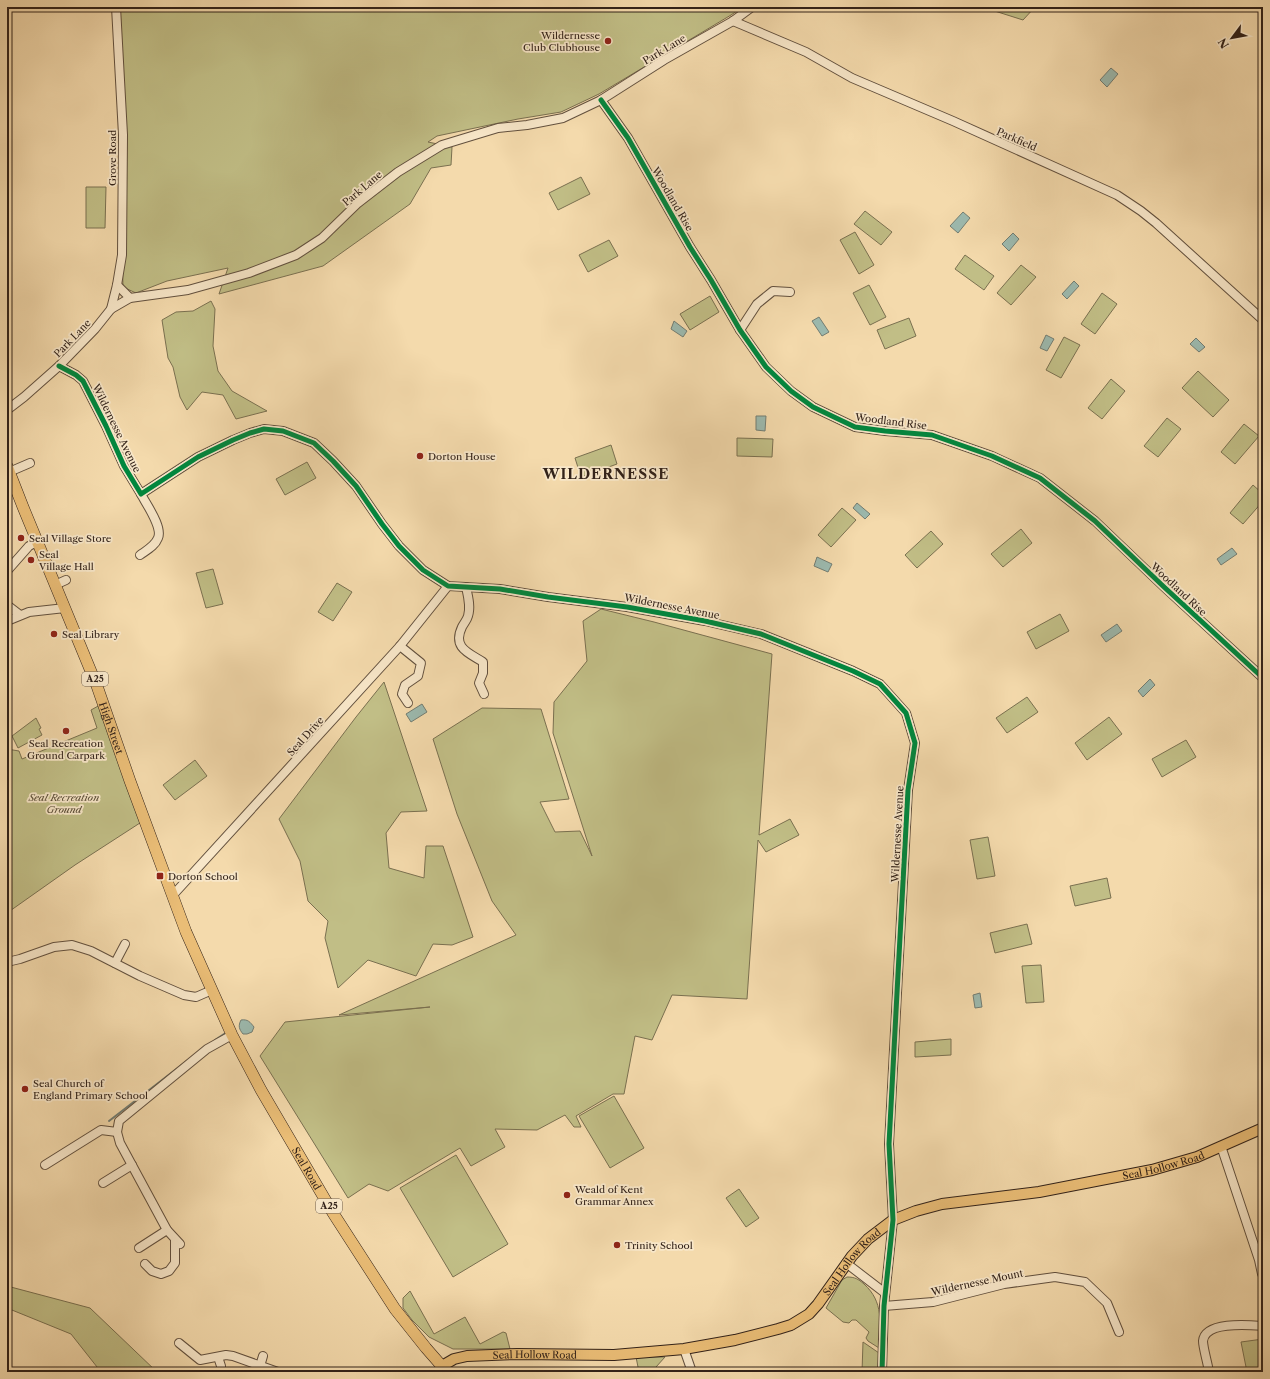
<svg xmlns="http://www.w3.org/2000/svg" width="1270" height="1379" font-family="'Libre Caslon Text',serif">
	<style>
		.green { fill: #c1be86; stroke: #7a7050 }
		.water { fill: #9cbaaf; stroke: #727d73 }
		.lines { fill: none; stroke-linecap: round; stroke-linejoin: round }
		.stream { stroke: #727d73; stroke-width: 2 }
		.minor-casing { stroke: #62503e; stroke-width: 10 }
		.major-casing { stroke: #322219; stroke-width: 12 }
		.highway-casing { stroke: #322219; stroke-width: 12 }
		.minor { stroke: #f8e7c9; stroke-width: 8 }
		.major { stroke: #eabd76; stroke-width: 10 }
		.highway { stroke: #eabd76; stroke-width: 11 }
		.cycleway-casing { stroke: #f8e7c9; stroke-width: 8 }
		.cycleway { stroke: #00873e; stroke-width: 5 }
		.poi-dot { fill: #8f2418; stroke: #f8e7c9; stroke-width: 1.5 }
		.labels { text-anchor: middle; stroke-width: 3.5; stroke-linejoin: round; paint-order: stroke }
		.shield { fill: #f8e7c9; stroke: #6d5d4e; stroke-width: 1 }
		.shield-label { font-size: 9px; font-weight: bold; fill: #322219 }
		.poi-label { font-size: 10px; fill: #322219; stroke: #f8e7c9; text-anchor: start }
		.street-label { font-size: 10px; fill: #322219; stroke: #f8e7c9 }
		.park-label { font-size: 10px; font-style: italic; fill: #564934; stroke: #f8e7c9 }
		.district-label { font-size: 14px; font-weight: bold; letter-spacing: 1px; fill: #322219; stroke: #f8e7c9 }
	</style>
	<rect width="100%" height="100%" fill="#f4daac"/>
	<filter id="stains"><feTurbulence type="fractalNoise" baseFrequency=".005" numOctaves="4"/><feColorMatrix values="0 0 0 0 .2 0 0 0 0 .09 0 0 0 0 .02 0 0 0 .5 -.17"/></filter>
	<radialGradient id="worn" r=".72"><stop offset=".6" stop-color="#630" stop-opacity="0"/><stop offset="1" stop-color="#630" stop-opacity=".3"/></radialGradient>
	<!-- green -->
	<g class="green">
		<path d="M116 7H743L731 15 599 94 561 112 518 119 437 136 428 142 452 147 451 165 431 168 410 204 323 266 219 294 228 268 167 281 136 293 123 287Z"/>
		<path d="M982 7H1035L1023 20Z"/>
		<path d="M581 177 590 194 558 210 549 193Z"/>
		<path d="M86 187H106L105 228H86Z"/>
		<path d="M865 211 892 232 881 245 854 224Z"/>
		<path d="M855 232 874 265 859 274 840 240Z"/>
		<path d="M609 240 618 256 588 272 579 255Z"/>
		<path d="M965 255 994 276 984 290 955 269Z"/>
		<path d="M1021 265 1036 277 1011 305 997 293Z"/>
		<path d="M869 285 886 317 870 325 853 293Z"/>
		<path d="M1102 293 1117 304 1095 334 1081 324Z"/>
		<path d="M710 296 719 312 690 330 680 314Z"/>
		<path d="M211 301 215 309 213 346 218 371 232 391 267 411 236 419 223 395 202 392 187 410 180 397 173 367 168 358 162 320 176 312 193 311Z"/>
		<path d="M909 318 916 336 885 349 877 330Z"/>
		<path d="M1064 337 1080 345 1061 378 1046 370Z"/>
		<path d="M1198 371 1229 400 1213 417 1182 388Z"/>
		<path d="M1111 379 1125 391 1102 419 1088 408Z"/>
		<path d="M1167 418 1181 429 1158 457 1144 446Z"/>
		<path d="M1244 424 1259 436 1235 464 1221 452Z"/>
		<path d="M737 438 773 439 772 457 737 456Z"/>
		<path d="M611 445 617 464 581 477 575 458Z"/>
		<path d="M307 462 316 478 285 495 276 479Z"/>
		<path d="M1253 485 1263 494V501L1243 524 1230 513Z"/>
		<path d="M842 508 856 520 831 547 818 535Z"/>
		<path d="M1021 529 1032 543 1003 567 991 554Z"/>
		<path d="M931 531 943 544 917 568 905 555Z"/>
		<path d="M213 569 223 604 206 608 196 573Z"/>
		<path d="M337 583 352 592 333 621 318 612Z"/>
		<path d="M601 609 654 622 772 654 759 835 790 819 799 835 766 852 758 840 747 999 672 995 652 1040 635 1036 624 1094H613L576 1116 581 1127H574L565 1115 537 1130 495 1129 505 1147 471 1166 460 1148 388 1191 369 1184 348 1198 260 1056 285 1022 430 1007 339 1015 516 935 492 901 457 814 433 739 482 708 541 709 569 799 540 802 555 832 580 831 592 856 553 733 554 702 587 661 583 621Z"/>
		<path d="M1060 614 1069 631 1036 649 1027 632Z"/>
		<path d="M384 682 427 811 401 812 386 833 389 868 424 878 426 846H443L473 937 452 945 433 944 416 976 368 960 338 988 325 938 328 921 308 901 300 861 279 819 356 717Z"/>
		<path d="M1027 697 1038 712 1007 733 996 718Z"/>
		<path d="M100 705 143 821 75 865 7 913V749L19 751 22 759 97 728 91 710Z"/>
		<path d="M1109 717 1122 734 1087 760 1075 743Z"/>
		<path d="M36 718 41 728 39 729 42 735 18 748 12 736Z"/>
		<path d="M1186 740 1196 757 1162 777 1152 759Z"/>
		<path d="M195 760 207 776 175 800 163 785Z"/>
		<path d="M988 837 995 876 977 879 970 840Z"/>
		<path d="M1107 878 1111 898 1075 906 1070 886Z"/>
		<path d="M1027 924 1032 944 995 953 990 933Z"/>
		<path d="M1041 965 1044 1002 1026 1003 1022 966Z"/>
		<path d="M951 1039V1055L915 1057V1042Z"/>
		<path d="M614 1096 644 1148 610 1168 579 1116Z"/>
		<path d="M456 1155 508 1244 453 1277 400 1188Z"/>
		<path d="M739 1189 759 1218 746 1227 726 1198Z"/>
		<path d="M847 1277C855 1277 858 1279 864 1284 884 1302 880 1323 879 1348L868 1341 866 1338 869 1332 856 1320H852L849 1323 843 1322 826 1308 842 1280Z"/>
		<path d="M7 1286 90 1308 157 1372H101L71 1334 7 1308Z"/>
		<path d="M410 1291 434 1334 465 1317 480 1344 503 1332 506 1333 510 1349H453L429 1337 412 1320 403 1308V1298Z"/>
		<path d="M1263 1339V1372H1247L1241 1342Z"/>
		<path d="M863 1342 879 1353 878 1372H862Z"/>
		<path d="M636 1357H665L656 1367 657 1372H639Z"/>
	</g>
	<!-- water -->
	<g class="water">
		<path d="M1111 68 1118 74 1107 87 1100 80Z"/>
		<path d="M963 212 970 218 958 233 950 226Z"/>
		<path d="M1013 233 1019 239 1009 251 1002 244Z"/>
		<path d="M1074 281 1079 286 1067 299 1062 294Z"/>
		<path d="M819 317 829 332 822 336 812 321Z"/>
		<path d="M674 321 687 331 683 337 671 329Z"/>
		<path d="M1046 335 1054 339 1047 351 1040 348Z"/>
		<path d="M1196 338 1205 347 1199 352 1190 344Z"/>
		<path d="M756 416H766L765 431 756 430Z"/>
		<path d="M857 503 870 514 865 519 853 508Z"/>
		<path d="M1232 548 1237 554 1221 565 1217 559Z"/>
		<path d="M817 557 832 564 828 572 814 566Z"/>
		<path d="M1117 624 1122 631 1106 642 1101 635Z"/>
		<path d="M1150 679 1155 685 1143 697 1138 691Z"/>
		<path d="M422 704 427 712 411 722 406 714Z"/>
		<path d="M980 993 982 1007 975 1008 973 995Z"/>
		<path d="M241 1020C248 1019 250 1022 254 1027L252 1032 247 1034H243C239 1029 238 1026 241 1020Z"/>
	</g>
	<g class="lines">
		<!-- stream -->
		<g class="stream">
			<path d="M215 1040 224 1034H227"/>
			<path d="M109 1121 188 1060"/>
		</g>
		<defs>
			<g id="minor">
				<path d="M733 21 806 52 852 78 953 121 1117 195 1141 211 1156 223 1263 320"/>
				<path d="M601 100 628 138 690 247 711 280 740 330 766 367 791 391 813 407 855 427 885 431 932 435 992 456 1040 478 1095 521 1163 586 1263 678"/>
				<path d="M117 285 130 298"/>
				<path d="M111 309 117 285 122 255 123 135 116 7"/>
				<path d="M740 330 757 304 773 291 790 292"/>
				<path d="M59 366 76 375 83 381 106 426 124 466 141 494 198 457 233 440 250 433 264 429 283 431 314 443 333 461 356 486 382 524 399 546 423 570 448 586 500 589 548 597 627 607 705 621 761 634 853 671 880 684 906 713 915 743 908 790 898 974 889 1144 893 1220 884 1306 882 1372"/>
				<path d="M7 410 24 397 59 366 95 329 111 309 130 298 188 290 249 273 296 255 322 238 358 203 398 172 442 145 498 128 527 125 563 118 601 100 664 60 733 21 752 7"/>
				<path d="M9 472 30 463"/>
				<path d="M140 555C147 550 155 546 158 538 163 527 146 504 141 494"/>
				<path d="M7 571 29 546 37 542"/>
				<path d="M55 585 66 580"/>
				<path d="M466 587C468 596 471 607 468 616 467 620 464 623 462 627 452 648 469 653 483 662V673L479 683 484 694"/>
				<path d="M7 605 20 615"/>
				<path d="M7 621 29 612 65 608"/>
				<path d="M400 646 421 663 418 676 405 685 402 694 408 703"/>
				<path d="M173 895 400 646 448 586"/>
				<path d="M7 962 20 959 54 947 72 945 91 951 140 976 184 995 196 997 212 990"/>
				<path d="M115 963 125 944"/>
				<path d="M117 1132 120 1143 167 1230 180 1244"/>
				<path d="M1221 1146 1259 1260 1262 1274"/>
				<path d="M45 1165 101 1130 117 1132 119 1121 207 1049 232 1035"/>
				<path d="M103 1183 132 1165"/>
				<path d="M139 1248 167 1230"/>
				<path d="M846 1263 885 1293"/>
				<path d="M145 1264 152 1271 161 1274 169 1271 175 1263V1240"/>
				<path d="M884 1306 933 1302 1004 1284 1055 1277 1085 1282 1107 1303 1119 1332"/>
				<path d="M179 1343 200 1360 226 1355 233 1356 278 1372"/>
				<path d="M684 1349 692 1372"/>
				<path d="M218 1357 221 1366"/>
				<path d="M260 1366 263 1356"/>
				<path d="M1209 1372C1208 1364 1203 1348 1203 1341 1205 1321 1249 1325 1263 1326"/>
			</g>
			<g id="major">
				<path id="s1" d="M442 1366 454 1359 467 1356 517 1354 614 1355 684 1349 735 1340 778 1329 791 1325 809 1314 818 1304 852 1256 868 1239 893 1220 916 1211 942 1204 1039 1192 1152 1170 1197 1157 1263 1128"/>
			</g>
			<g id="highway">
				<path id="s2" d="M7 466 23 507 97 686 130 781 186 932 232 1035 261 1090 333 1213 395 1309 426 1348 447 1372"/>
			</g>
		</defs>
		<!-- minor casing -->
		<use href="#minor" class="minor-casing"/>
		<!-- major casing -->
		<use href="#major" class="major-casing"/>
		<!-- highway casing -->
		<use href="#highway" class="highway-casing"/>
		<!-- minor -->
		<use href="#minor" class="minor"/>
		<!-- major -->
		<use href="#major" class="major"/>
		<!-- highway -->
		<use href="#highway" class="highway"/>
		<defs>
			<g id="cycleway">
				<path d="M601 100 628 138 690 247 711 280 740 330 766 367 791 391 813 407 855 427 885 431 932 435 992 456 1040 478 1095 521 1163 586 1263 678"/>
				<path d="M59 366 76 375 83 381 106 426 124 466 141 494 198 457 233 440 250 433 264 429 283 431 314 443 333 461 356 486 382 524 399 546 423 570 448 586 500 589 548 597 627 607 705 621 761 634 853 671 880 684 906 713 915 743 908 790 898 974 889 1144 893 1220 884 1306 882 1372"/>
			</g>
		</defs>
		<!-- cycleway casing -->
		<use href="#cycleway" class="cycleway-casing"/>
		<!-- cycleway -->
		<use href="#cycleway" class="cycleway"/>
	</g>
	<!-- markers -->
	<g class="poi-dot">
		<circle cx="608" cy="41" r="4"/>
		<circle cx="420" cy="456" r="4"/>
		<circle cx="21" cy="538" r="4"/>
		<circle cx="31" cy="560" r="4"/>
		<circle cx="54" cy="634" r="4"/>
		<circle cx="66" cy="731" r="4"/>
		<rect x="156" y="872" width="8" height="8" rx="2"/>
		<circle cx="25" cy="1089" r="4"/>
		<circle cx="567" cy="1195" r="4"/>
		<circle cx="617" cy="1245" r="4"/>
	</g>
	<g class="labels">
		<!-- shield labels -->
		<g class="shield">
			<rect x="82" y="672" width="26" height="14" rx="3"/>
			<rect x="316" y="1199" width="26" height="14" rx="3"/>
		</g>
		<g class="shield-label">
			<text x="95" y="682">A25</text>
			<text x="329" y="1209">A25</text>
		</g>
		<!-- poi labels -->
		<g class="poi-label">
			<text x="600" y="39" text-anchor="end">Wildernesse<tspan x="600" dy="12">Club Clubhouse</tspan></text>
			<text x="428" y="460">Dorton House</text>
			<text x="29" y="542">Seal Village Store</text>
			<text x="39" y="558">Seal<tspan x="39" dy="12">Village Hall</tspan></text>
			<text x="62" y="638">Seal Library</text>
			<text x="66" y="747" text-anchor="middle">Seal Recreation<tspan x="66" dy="12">Ground Carpark</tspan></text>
			<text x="168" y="880">Dorton School</text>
			<text x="33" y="1087">Seal Church of<tspan x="33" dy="12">England Primary School</tspan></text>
			<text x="575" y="1193">Weald of Kent<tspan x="575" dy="12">Grammar Annex</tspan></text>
			<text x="625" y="1249">Trinity School</text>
		</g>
		<!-- street labels -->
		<g class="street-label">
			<text transform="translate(664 49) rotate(-31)" y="4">Park Lane</text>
			<text transform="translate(1017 139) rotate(24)" y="4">Parkfield</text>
			<text transform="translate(112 158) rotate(-90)" y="4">Grove Road</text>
			<text transform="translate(362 188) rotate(-40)" y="4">Park Lane</text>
			<text transform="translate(673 199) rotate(60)" y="4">Woodland Rise</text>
			<text transform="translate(72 338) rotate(-46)" y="4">Park Lane</text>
			<text transform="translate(891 421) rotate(7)" y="4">Woodland Rise</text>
			<text transform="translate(117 428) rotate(64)" y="4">Wildernesse Avenue</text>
			<text transform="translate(1179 589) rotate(43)" y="4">Woodland Rise</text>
			<text transform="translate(672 606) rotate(11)" y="4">Wildernesse Avenue</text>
			<text dy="4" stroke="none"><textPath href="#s2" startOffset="282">High Street</textPath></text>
			<text transform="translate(305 736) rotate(-48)" y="4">Seal Drive</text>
			<text transform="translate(897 834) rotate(-87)" y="4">Wildernesse Avenue</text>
			<text dy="4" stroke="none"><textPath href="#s1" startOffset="779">Seal Hollow Road</textPath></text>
			<text dy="4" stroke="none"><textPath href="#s2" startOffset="765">Seal Road</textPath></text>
			<text dy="4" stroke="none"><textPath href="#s1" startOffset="443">Seal Hollow Road</textPath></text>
			<text transform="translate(977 1282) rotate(-12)" y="4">Wildernesse Mount</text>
			<text dy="4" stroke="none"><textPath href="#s1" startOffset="95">Seal Hollow Road</textPath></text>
		</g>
		<!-- park labels -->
		<g class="park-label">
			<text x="64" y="801">Seal Recreation<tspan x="64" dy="12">Ground</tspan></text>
		</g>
		<!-- district labels -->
		<g class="district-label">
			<text x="606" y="479">WILDERNESSE</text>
		</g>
	</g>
	<!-- margin -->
	<rect width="1270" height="1379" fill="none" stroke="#f4daac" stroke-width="24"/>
	<rect x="8" y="8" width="1254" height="1363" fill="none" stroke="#322219" stroke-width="2"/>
	<rect x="12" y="12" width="1246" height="1355" fill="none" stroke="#322219"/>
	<!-- north arrow -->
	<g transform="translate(1232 38) rotate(238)" stroke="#f8e7c9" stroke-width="3" paint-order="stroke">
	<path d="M0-3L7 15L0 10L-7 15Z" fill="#322219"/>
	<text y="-6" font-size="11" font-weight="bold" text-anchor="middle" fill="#322219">N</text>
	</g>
	<rect width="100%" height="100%" filter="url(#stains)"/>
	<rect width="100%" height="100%" fill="url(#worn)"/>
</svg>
